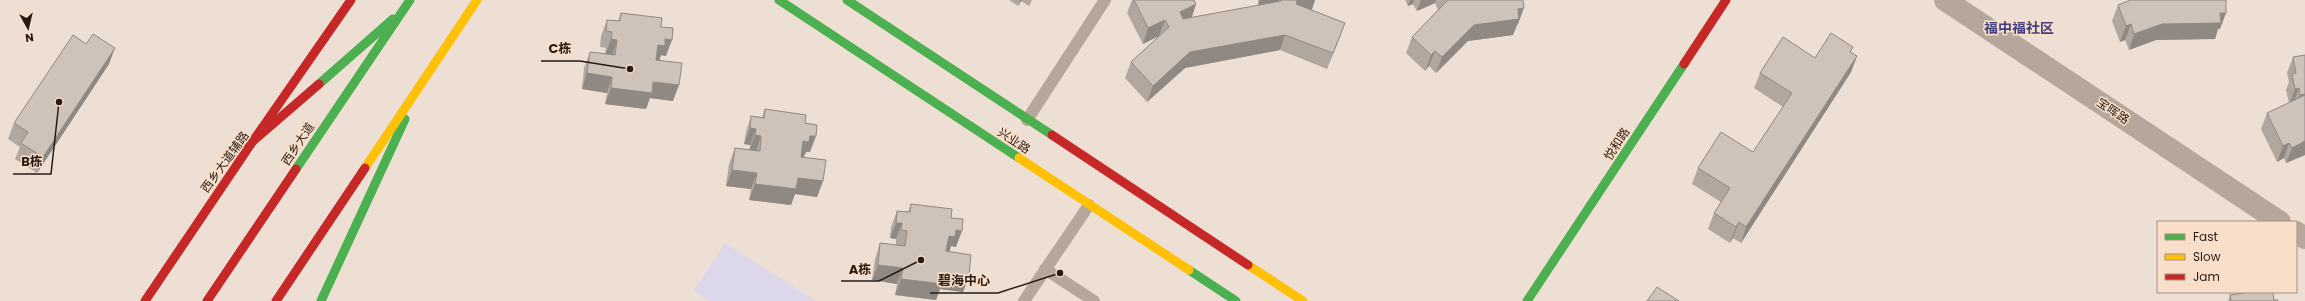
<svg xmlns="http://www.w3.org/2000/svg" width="2305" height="301" font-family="Poppins,'Noto Sans SC',sans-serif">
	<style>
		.green { fill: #dcd7e9 }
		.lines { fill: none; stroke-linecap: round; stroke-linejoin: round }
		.lane { stroke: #b5a79b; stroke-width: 12 }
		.street { stroke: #b5a79b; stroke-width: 22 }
		.fast { stroke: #4caf50; stroke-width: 9 }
		.slow { stroke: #ffc107; stroke-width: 9 }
		.jam { stroke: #c62828; stroke-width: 9 }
		.wall { fill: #b1a79f }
		.shaded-wall { fill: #908882 }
		.building { fill: #cec2b9; stroke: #908882 }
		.labels { text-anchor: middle; stroke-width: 3; stroke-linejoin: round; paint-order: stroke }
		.street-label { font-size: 12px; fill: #261c15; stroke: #f9dec9 }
		.quarter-label { font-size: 14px; font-weight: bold; fill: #43417e; stroke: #f9dec9 }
		.leader { fill: none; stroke: #261c15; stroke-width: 1.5 }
		.callout-dot { fill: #261c15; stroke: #f9dec9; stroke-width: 1.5 }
		.callout-label { font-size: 13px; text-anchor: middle; font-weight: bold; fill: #261c15; stroke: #f9dec9; stroke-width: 3; stroke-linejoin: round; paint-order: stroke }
	</style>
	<rect width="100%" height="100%" fill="#eedfd4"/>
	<!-- green -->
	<path class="green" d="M725 243 816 301H709L694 291Z"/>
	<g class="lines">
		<!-- lane -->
		<g class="lane">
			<path d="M1027 120 1105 0"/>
			<path d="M1045 269 1094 301"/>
			<path d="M1024 301 1089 205"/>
		</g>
		<!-- street -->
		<g class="street">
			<path d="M1945 0 2280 222"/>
			<path d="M2296 232 2305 238"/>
		</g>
		<!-- fast -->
		<g class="fast">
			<path d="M779 0 1019 158"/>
			<path d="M847 0 1052 135"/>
			<path d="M319 84 393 19"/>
			<path d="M296 169 410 0"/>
			<path d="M1189 270 1236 301"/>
			<path d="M321 301 405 119"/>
			<path d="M1527 301 1684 64"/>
		</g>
		<!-- slow -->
		<g class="slow">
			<path d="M1019 158 1189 270"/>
			<path d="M365 168 477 0"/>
			<path d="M1248 265 1303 301"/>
		</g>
		<!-- jam -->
		<g class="jam">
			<path d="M1684 64 1726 0"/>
			<path d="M1052 135 1248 265"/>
			<path d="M253 141 351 0"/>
			<path d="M145 301 253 141 319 84"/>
			<path d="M207 301 296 169"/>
			<path d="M276 301 365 168"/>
		</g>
	</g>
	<!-- wall -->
	<g class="wall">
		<path d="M1009 0H1032L1029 6 1021 1 1018 6Z"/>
		<path d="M1132 0H1194L1196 4 1191 18 1258 6V0H1315L1312 10 1339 39 1327 69 1280 50 1185 68 1147 102 1125 78 1131 62 1159 36 1143 44 1127 13Z"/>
		<path d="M1405 0H1523L1518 24 1517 25 1513 35 1468 41 1436 73 1429 66 1425 71 1406 53 1412 37 1438 10 1435 3 1417 11 1413 4 1408 6Z"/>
		<path d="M2118 5 2220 29H2218L2215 39 2156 40 2129 50 2125 40 2120 42 2112 21Z"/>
		<path d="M621 13 661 27 666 56 661 55 659 61 673 101 650 98 646 109 605 104 607 93 582 89 584 68 590 52 605 54 606 48 600 47 601 36 607 20 618 21Z"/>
		<path d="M86 44 109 64 37 173 15 159 20 147 8 139 14 123Z"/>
		<path d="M1851 52 1857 56 1851 72 1741 243 1733 238 1730 243 1708 229 1714 213 1721 202 1692 184 1698 168 1753 152 1783 107 1754 88 1760 73 1815 58Z"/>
		<path d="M2305 55V155L2286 163 2284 158 2277 162 2261 129 2267 113 2289 103 2286 90 2289 82 2287 73 2293 57Z"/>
		<path d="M765 109 805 123 810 152H806L804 157 823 181 817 197 795 194 791 205 749 200 751 189 726 186 729 164 735 148 749 150 750 145 744 144 746 132 751 116 762 117Z"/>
		<path d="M911 204 951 218 956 247 951 246 949 252 969 276 963 292 940 289 936 300 895 295 897 284 872 280 875 259 880 243 896 245V239L890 238 891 227 897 211 908 212Z"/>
		<path d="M2230 295 2274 300 2278 301H2228Z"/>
	</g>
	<!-- shaded-wall -->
	<g class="shaded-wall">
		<path d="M1020 0H1022L1018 6Z"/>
		<path d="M1260 0H1279L1276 10 1257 8Z"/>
		<path d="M1296 0H1315L1310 14 1292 11Z"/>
		<path d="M1410 0H1414L1413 4 1408 6Z"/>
		<path d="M1421 0H1436L1435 3 1417 11Z"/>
		<path d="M1196 4 1191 20 1174 28 1180 12Z"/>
		<path d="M1524 8 1518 24 1517 25 1513 35 1468 41 1436 73 1442 57 1474 25 1518 9Z"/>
		<path d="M2220 13H2226L2220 29H2218L2215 39 2156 40 2129 50 2134 34 2162 24Z"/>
		<path d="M1165 20 1159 36 1143 44 1148 28Z"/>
		<path d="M1345 23 1339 39 1327 69 1333 53Z"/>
		<path d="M2131 24 2125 40 2120 42 2126 26Z"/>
		<path d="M1285 35 1280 50 1185 68 1147 102 1153 86 1190 52Z"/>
		<path d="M611 39 617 40 612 56 605 55Z"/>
		<path d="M665 39 672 40 666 56 661 55 659 62 652 61 658 45Z"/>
		<path d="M115 48 109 64 37 173 43 157Z"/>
		<path d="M1435 51 1429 66 1425 71 1431 55Z"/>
		<path d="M1857 56 1851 72 1741 243 1746 227Z"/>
		<path d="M587 73 612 77 607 93 582 89Z"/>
		<path d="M653 82 679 85 673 101 650 98 646 109 605 104 611 88Z"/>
		<path d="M2299 88 2293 104 2289 105 2295 89Z"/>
		<path d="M2305 94V106L2295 110 2300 95Z"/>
		<path d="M750 128 756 129 750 145 744 144Z"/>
		<path d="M755 135 761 136 756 152 749 151Z"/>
		<path d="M810 136H816L810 152H806L803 158 797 157 803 141Z"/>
		<path d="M2305 141V155L2286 163 2292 148Z"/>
		<path d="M2289 143 2284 158 2277 162 2283 146Z"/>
		<path d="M732 170 757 173 751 189 726 186Z"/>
		<path d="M798 178 823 181 817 197 795 194 791 205 749 200 755 184Z"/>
		<path d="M1739 222 1733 238 1730 243 1736 227Z"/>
		<path d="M896 223H902L896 239 890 238Z"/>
		<path d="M956 230 962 231 956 247 951 246 949 253 943 252 949 236Z"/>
		<path d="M878 265 903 268 897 284 872 280Z"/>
		<path d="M944 273 969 276 963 292 940 289 936 300 895 295 901 279Z"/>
	</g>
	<!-- building -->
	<g class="building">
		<path d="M1134 0H1194L1196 4 1180 12 1183 19 1281 1V0H1297L1296 4 1345 23 1333 53 1285 35 1190 52 1153 86 1131 62 1169 27 1165 20 1148 28Z"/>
		<path d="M1447 0H1523L1524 8 1518 9 1519 19 1474 25 1442 57 1435 51 1431 55 1412 37 1447 1Z"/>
		<path d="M2131 0H2226V13H2220L2221 23 2162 24 2134 34 2131 24 2126 26 2118 5Z"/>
		<path d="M621 13 662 18 661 27 673 28 672 40 665 39V46L658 45 656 60 682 63 679 85 653 82 652 93 611 88 612 77 587 73 590 52 615 55 617 40 611 39 612 32 606 31 607 20 620 21Z"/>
		<path d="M1831 33 1853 47 1850 52 1857 56 1746 227 1739 222 1736 227 1714 213 1730 188 1698 168 1721 132 1753 152 1792 93 1760 73 1783 37 1815 58Z"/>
		<path d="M93 34 115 48 43 157 21 143 28 132 14 123 73 35 86 44Z"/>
		<path d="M2305 55V94L2300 95 2299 88 2295 89 2292 74 2296 73 2293 57Z"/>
		<path d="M2305 95V141L2292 148 2289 143 2283 146 2267 113Z"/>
		<path d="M765 109 806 115 805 123 817 125 816 136H810L809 142 803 141 801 157 826 160 823 181 798 178 796 189 755 184 757 173 732 170 735 148 760 151 761 136 755 135 756 129 750 128 751 116 764 118Z"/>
		<path d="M911 204 952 209 951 218 963 219 962 231 956 230 955 237 949 236 946 251 971 255 969 276 944 273 942 284 901 279 903 268 878 265 880 243 905 246 907 231 901 230 902 223H896L897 211 910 212Z"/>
		<path d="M1657 287 1679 301H1647Z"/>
		<path d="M2250 292H2273L2274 300H2278V301H2231L2230 295Z"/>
	</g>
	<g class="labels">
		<!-- street labels -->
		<g class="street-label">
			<text transform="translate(2113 111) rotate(34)" y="4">宝晖路</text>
			<text transform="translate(1014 141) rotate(33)" y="4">兴业路</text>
			<text transform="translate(298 144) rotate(-56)" y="4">西乡大道</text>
			<text transform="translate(1617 144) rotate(-57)" y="4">悦和路</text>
			<text transform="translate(225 162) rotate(-54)" y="4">西乡大道辅路</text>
		</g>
		<!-- quarter labels -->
		<g class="quarter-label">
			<text x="2019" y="33">福中福社区</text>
		</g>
	</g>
	<!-- callouts -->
	<path class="leader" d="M630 69L580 61H541M59 102L51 174H13M921 260L879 281H841M1060 273L998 293H930"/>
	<g class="callout-dot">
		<circle cx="630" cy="69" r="4"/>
		<circle cx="59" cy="102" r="4"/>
		<circle cx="921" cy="260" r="4"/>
		<circle cx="1060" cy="273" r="4"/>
	</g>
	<g class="callout-label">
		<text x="560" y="53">C栋</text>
		<text x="32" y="166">B栋</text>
		<text x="860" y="274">A栋</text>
		<text x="964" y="285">碧海中心</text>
	</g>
	<!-- legend -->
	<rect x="2157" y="221" width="140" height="72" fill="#f9dec9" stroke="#a59081"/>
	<rect x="2165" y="234" width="20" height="6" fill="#4caf50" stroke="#a59081"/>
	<text x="2193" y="241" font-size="12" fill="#261c15">Fast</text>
	<rect x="2165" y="254" width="20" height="6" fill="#ffc107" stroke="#a59081"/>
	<text x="2193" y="261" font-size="12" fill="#261c15">Slow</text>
	<rect x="2165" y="274" width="20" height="6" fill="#c62828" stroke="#a59081"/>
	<text x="2193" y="281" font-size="12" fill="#261c15">Jam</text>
	<!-- north arrow -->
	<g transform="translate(28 28) rotate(172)" stroke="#f9dec9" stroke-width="3" paint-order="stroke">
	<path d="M0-3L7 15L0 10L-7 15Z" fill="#261c15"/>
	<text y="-6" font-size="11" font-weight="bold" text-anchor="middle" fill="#261c15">N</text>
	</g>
</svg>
